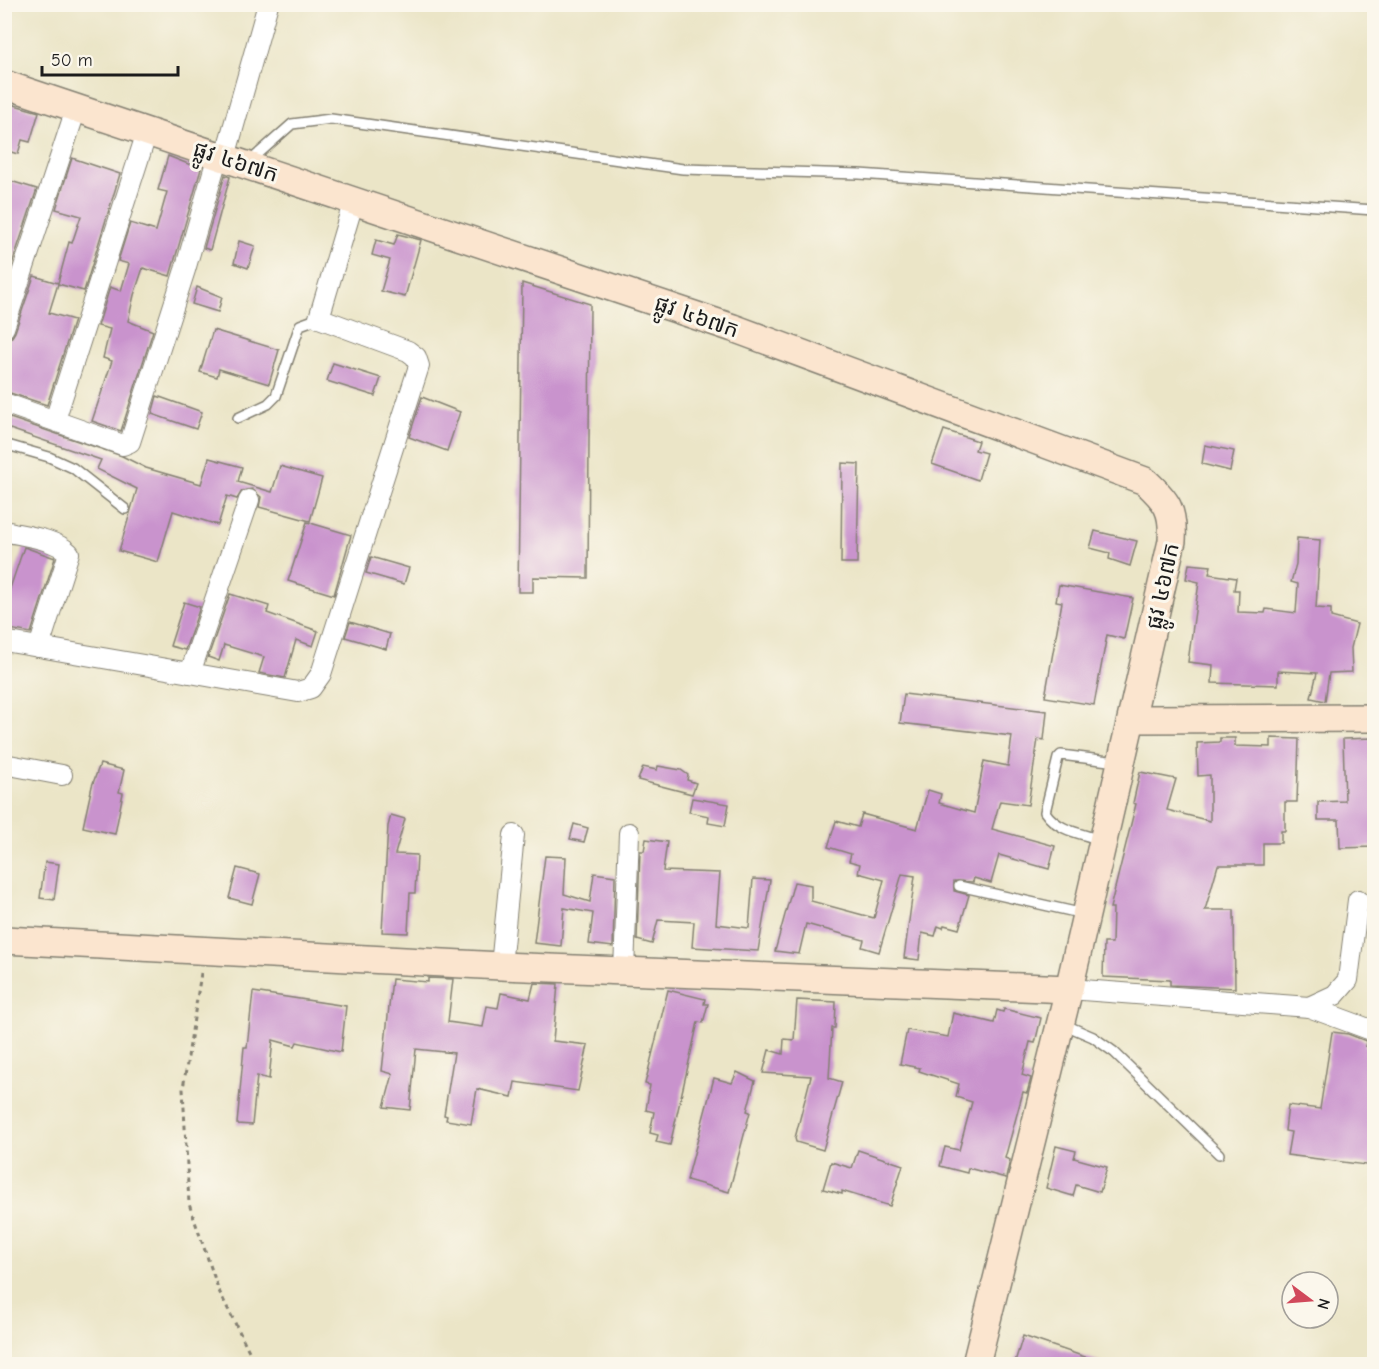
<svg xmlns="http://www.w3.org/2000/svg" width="1379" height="1369" font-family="'Comic Neue','Noto Sans Khmer',sans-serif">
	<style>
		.building { fill: #c993cd }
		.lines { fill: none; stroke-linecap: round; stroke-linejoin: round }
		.lane-casing { stroke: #848072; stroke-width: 12 }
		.street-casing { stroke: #848072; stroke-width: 22 }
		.secondary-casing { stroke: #848072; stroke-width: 30 }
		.path { stroke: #848072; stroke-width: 3; stroke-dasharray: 4.5 4.5; stroke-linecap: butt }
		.lane { stroke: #fff; stroke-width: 9 }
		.street { stroke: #fff; stroke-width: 20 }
		.secondary { stroke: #fbe5cf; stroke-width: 27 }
		.labels { text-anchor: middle; stroke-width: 6; stroke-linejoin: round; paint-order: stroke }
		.street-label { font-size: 22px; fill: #1c1c1c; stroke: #fbf7ec }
	</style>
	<rect width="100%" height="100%" fill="#fbf7ec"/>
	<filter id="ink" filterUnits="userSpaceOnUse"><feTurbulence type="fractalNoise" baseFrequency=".0167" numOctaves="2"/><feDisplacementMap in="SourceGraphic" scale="12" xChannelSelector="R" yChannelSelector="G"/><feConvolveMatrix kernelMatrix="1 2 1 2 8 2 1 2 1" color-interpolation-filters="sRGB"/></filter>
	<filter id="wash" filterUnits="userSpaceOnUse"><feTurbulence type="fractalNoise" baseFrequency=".008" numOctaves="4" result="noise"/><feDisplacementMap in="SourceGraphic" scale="24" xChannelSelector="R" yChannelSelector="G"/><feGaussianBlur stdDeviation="1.35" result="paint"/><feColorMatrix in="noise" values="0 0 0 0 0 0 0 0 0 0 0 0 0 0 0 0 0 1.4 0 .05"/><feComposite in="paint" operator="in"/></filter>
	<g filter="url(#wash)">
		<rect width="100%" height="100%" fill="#ebe5c7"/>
		<g id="blocks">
			<!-- building -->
			<g class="building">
				<path d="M4 102 39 112 30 142 22 140 18 154 4 150Z"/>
				<path d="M168 156 201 169 170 276 143 268 134 295 128 321 153 331 121 431 92 421 112 361 103 358 110 329 98 326 110 287 121 291 129 264 118 261 130 223 156 231 167 192 158 190Z"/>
				<path d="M72 158 120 174 84 291 58 284 49 313 74 320 47 405 4 391V340L12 337 15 332 34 276 58 283 69 242 72 243 81 216 56 209Z"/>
				<path d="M225 175 230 177 210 250 204 248Z"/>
				<path d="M4 179 37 189 4 288Z"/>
				<path d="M398 234 421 240 405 297 381 291 390 260 372 255 376 240 394 245Z"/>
				<path d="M239 241 255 246 248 268 234 263Z"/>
				<path d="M522 283 590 304 588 578 533 577V592H518Z"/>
				<path d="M197 287 222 297 218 312 192 304Z"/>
				<path d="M213 330 279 350 269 384 219 369 217 377 200 372Z"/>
				<path d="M333 363 381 378 375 396 327 381Z"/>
				<path d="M157 396 202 412 196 429 152 414Z"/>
				<path d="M422 397 460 412 447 451 409 437Z"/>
				<path d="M4 416 122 456 146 468 201 484 209 458 242 467 238 482 272 492 280 466 322 478 310 521 259 507 261 497 252 489 242 491 237 499 227 496 218 525 173 511 158 562 119 551 137 489 97 469 101 460 4 427Z"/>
				<path d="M944 430 978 441 975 450 986 453 978 480 932 464Z"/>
				<path d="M1205 445 1234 451 1230 471 1202 464Z"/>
				<path d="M842 463 859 464 857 563H841Z"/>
				<path d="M307 522 351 535 334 595 288 581Z"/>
				<path d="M1095 531 1137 541 1130 566 1109 559 1110 553 1090 548Z"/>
				<path d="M1297 538 1320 540 1316 608 1331 609V617L1357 624 1351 648 1352 672 1329 673 1325 701 1311 698 1317 673 1278 671V685L1212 683 1213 665 1188 662 1199 582 1186 579 1189 564 1211 566 1209 574 1236 578 1234 590H1239L1238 612 1265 613 1266 609 1296 613 1298 584 1291 582 1296 564Z"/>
				<path d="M24 547 55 558 31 633 4 628V606Z"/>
				<path d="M371 557 409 568 404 584 366 573Z"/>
				<path d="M1059 585 1133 598 1124 639 1107 635 1094 705 1045 697 1062 602 1056 601Z"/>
				<path d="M230 594 269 606 267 613 318 631 313 646 296 640 285 678 259 673 264 657 224 645 219 661 208 657Z"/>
				<path d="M184 602 200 607 185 650 170 646Z"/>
				<path d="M350 622 390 634 386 649 345 637Z"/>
				<path d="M904 694 1047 711 1044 740 1038 739 1028 805 1000 801 992 829 1055 846 1049 869 999 855 991 883 974 878 973 882 954 881V891L969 895 959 929 944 925 943 928 938 926 935 936 922 933 919 960 904 958 915 876 902 874 879 952 862 947 864 940 806 924 799 954 775 951 794 882 811 885V901L874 918 884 880 858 873 860 864 849 861 851 854 828 847 836 821 858 827 862 814 917 829 928 790 941 794 939 803 974 813 984 761 1008 766 1012 736 900 723Z"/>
				<path d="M1220 738H1235V746L1271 747V738L1299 739 1297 802H1285V831H1281V843H1263V865H1218L1205 910H1234L1235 988 1170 985V980L1103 977 1104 943H1112L1113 908H1110L1136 804 1133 803 1140 772 1176 779 1167 810 1210 821V775L1198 776 1197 743 1220 742Z"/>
				<path d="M1374 738V847L1340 848 1339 820H1318V802L1345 801 1343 739Z"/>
				<path d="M100 764 124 770 119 792 123 793 115 834 83 827 92 786Z"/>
				<path d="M658 766 681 770 688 775 687 780 696 783 692 794 638 780 643 767 657 770Z"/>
				<path d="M692 798 729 804 725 826 708 823 709 816 689 812Z"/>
				<path d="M391 815 405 819 395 854 417 855 415 893H410L408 933 382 932 388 826Z"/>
				<path d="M574 824 588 828 584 842 570 839Z"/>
				<path d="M646 839 667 842 663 871 720 873 716 924 749 928 753 879 770 880 758 951 692 947 694 922 658 920 652 944 637 940 640 851H644Z"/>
				<path d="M545 856 566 857 564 894 590 902 594 873 615 876 613 947 589 944 593 913 564 908 561 946 534 943Z"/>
				<path d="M45 862 59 864 54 900 40 898Z"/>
				<path d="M237 868 260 874 252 904 229 898Z"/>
				<path d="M428 978 453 979 448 1022 483 1027 487 1006 498 1008 501 993 530 999 534 983 558 984 553 1041 588 1045 578 1091 515 1082 512 1097 477 1089 471 1124 446 1120 447 1116 444 1115 454 1053 416 1049 410 1110 384 1107 393 1074 382 1071 392 979 428 982Z"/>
				<path d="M668 990 705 999 704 1004H708L703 1023 698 1022 670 1145 656 1142 658 1135 650 1133 654 1112 646 1110 650 1085 645 1084Z"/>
				<path d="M253 992 346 1006 341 1052 297 1042 295 1046 273 1040 269 1079 257 1076 252 1125 237 1124 244 1047H247Z"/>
				<path d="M797 1000 836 1002 835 1028H832L829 1078 842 1082 823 1150 796 1142 795 1138 811 1076 763 1073 769 1050 783 1054 784 1039 794 1040Z"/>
				<path d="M1004 1009 1041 1018 1035 1043 1030 1042 1022 1075 1031 1078 1027 1093 1023 1092 1005 1158 1010 1160 1006 1178 968 1168 967 1173 940 1166 945 1147 959 1150 972 1102 956 1097 959 1084 919 1071 920 1068 900 1064 907 1030 948 1037 953 1013 994 1023 997 1010 1003 1012Z"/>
				<path d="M1332 1032 1348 1034 1366 1041 1365 1046 1374 1047V1166L1287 1155 1291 1132 1285 1131 1288 1105 1320 1109Z"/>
				<path d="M737 1072 755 1081 747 1111 750 1112 729 1192 687 1180 714 1078 732 1083Z"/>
				<path d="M1056 1146 1076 1151 1074 1158 1107 1167 1100 1192 1076 1185 1073 1196 1046 1188Z"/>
				<path d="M858 1150 903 1165 890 1206 842 1191V1194L823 1189 831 1162 852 1168Z"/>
				<path d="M1023 1336 1100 1362V1365H1014Z"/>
			</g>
		</g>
	</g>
	<g filter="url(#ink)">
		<use href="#blocks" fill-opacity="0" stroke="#848072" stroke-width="1.5"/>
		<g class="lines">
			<defs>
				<g id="lane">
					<path d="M248 163 292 124 331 119 683 169 859 174 1374 210"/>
					<path d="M238 418 268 404 276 396 300 325 319 318"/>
					<path d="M4 444 49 457 73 468 125 509"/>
					<path d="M1101 840C1080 833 1058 831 1045 812L1058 758 1061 755 1117 762"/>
					<path d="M959 886 1084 914"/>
					<path d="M1063 1024 1093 1037 1114 1052 1219 1154"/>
				</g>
				<g id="street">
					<path d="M225 157 268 4"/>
					<path d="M4 328 76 109"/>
					<path d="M4 403 123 445 130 442 185 270 218 155"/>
					<path d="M55 420 147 132"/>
					<path d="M249 500 190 673 298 692 311 688 321 674 419 366 416 357 408 351 319 318 354 200"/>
					<path d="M4 531C24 536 54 538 69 553L39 647"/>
					<path d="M4 641 190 673"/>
					<path d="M4 764 62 775"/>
					<path d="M501 966 514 835"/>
					<path d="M624 971 629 833"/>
					<path d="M1069 989 1309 1007 1374 1031"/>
					<path d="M1309 1007 1335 995 1348 980 1358 900"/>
				</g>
				<g id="secondary">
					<path d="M4 84 733 328 1145 481C1167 501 1174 510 1172 541L1069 989 976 1364"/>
					<path d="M1133 719 1374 718"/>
					<path d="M4 940 501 966 1069 989"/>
				</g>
			</defs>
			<!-- lane casing -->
			<use href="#lane" class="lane-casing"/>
			<!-- street casing -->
			<use href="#street" class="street-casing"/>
			<!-- secondary casing -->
			<use href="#secondary" class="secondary-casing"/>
			<!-- path -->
			<path class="path" d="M201 973 183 1089 189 1204 219 1291 252 1357 253 1364"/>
			<!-- lane -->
			<use href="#lane" class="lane"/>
			<!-- street -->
			<use href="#street" class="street"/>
			<!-- secondary -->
			<use href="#secondary" class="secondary"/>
		</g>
	</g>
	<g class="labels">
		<!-- street labels -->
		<g class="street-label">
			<text transform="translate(236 161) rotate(18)" y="8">ផ្លូវ ៤៦៧ក</text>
			<text transform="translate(697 316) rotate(19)" y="8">ផ្លូវ ៤៦៧ក</text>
			<text transform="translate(1162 586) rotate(-78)" y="8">ផ្លូវ ៤៦៧ក</text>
		</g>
	</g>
	<!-- margin -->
	<rect width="1379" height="1369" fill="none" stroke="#fbf7ec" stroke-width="24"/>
	<!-- north arrow -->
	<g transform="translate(1310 1300) rotate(106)"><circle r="28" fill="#fbf7ec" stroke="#a29f99" stroke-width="1.5"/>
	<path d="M0-4.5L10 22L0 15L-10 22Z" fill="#d1495b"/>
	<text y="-9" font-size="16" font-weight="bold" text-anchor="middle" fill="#1c1c1c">N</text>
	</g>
	<!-- scale -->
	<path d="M42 66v9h136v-9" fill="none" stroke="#1c1c1c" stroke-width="3"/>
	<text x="51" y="66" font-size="18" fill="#1c1c1c" stroke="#fbf7ec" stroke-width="4.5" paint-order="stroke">50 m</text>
</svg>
